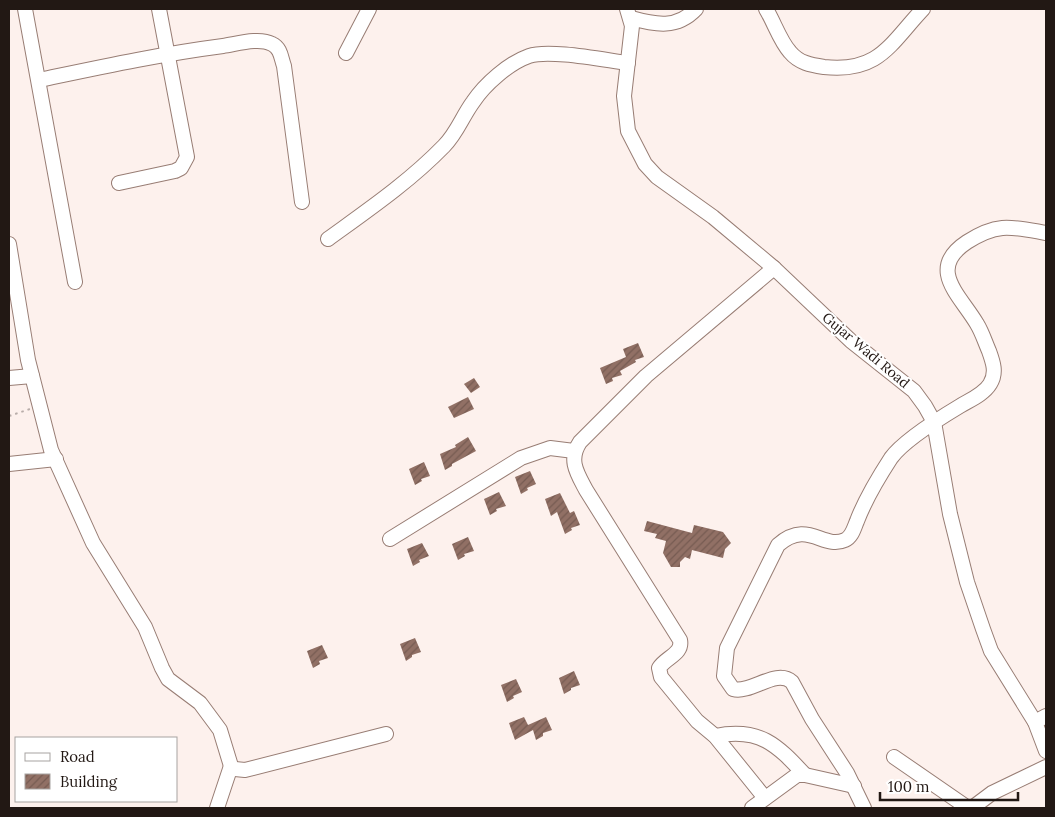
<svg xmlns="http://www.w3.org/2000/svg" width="1055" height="817" font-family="Lora,serif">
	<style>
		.building { fill: url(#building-hatch) }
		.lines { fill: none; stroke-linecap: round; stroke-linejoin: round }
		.minor-casing { stroke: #987d74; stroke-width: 16 }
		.path { stroke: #b8ada9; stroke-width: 2; stroke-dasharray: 2.5 4; stroke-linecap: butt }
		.minor { stroke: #fff; stroke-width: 14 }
		.labels { text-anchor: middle; stroke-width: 4; stroke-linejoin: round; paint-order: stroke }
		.street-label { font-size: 14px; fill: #221814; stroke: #fff }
	</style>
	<defs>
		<pattern id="building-hatch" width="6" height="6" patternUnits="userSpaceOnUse" patternTransform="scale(1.25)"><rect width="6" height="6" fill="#917065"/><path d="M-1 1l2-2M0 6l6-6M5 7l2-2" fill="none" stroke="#765b52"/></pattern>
	</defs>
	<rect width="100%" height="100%" fill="#fdf1ed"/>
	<!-- building -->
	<g class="building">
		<path d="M638 343 644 357 635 360 636 362 620 371 622 375 612 378 613 381 606 384 600 368 626 357 623 349Z"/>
		<path d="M474 378 480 387 471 393 464 384Z"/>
		<path d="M468 397 474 409 454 418 448 407Z"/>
		<path d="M468 437 476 451 452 464V466L445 470 440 454 456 447 455 445Z"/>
		<path d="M424 462 430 476 421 479 422 481 415 485 409 469Z"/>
		<path d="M530 471 536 484 527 488 528 490 521 494 515 477Z"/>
		<path d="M499 492 506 506 496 509 497 511 490 515 484 499Z"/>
		<path d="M560 493 570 513 574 511 580 525 571 528 572 530 565 534 557 512 551 516 545 499Z"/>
		<path d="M647 521 692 533 694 525 723 532 731 543 725 549 723 558 692 550 690 559 685 557 680 562V567H671L663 553 666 541 655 538 657 534 644 531Z"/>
		<path d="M468 537 474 551 464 554 465 556 458 560 452 544Z"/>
		<path d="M422 543 429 556 419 560 420 562 413 566 407 549Z"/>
		<path d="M415 638 421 652 412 655V657L406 661 400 644Z"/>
		<path d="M322 645 328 658 319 661 320 664 313 668 307 651Z"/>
		<path d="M574 671 580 685 571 688V690L564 694 559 678Z"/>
		<path d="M516 679 522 692 513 696 514 698 507 702 501 685Z"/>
		<path d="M524 717 528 725 546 717 552 730 543 733V736L536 740 533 730 515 740 509 723Z"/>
	</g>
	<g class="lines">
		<defs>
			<g id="minor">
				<path d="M25 9 75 282"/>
				<path d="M627 9 632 26 624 96 628 131 645 164 657 177 713 217 774 268 851 341 914 391 925 406 934 422 950 514 967 582 983 629 991 651 1035 722 1046 751"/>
				<path d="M766 9C774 22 780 41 790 52 799 63 811 65 824 67 879 73 890 44 923 9"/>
				<path d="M631 18C656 25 677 29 696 9"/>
				<path d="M346 53 369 9"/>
				<path d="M39 80C101 67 161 54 223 46 237 44 259 37 272 44 281 48 281 58 284 66L302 202"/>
				<path d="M119 183 175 171 181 168 187 157 159 9"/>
				<path d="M328 239C368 210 409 182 444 146 457 133 462 117 473 102 485 84 509 63 529 56 549 49 604 60 628 63"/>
				<path d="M9 244 28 360 51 450 93 543 145 627 162 668 168 679 200 703 220 730 231 766 235 769 245 770 386 734"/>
				<path d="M9 378 32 376"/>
				<path d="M9 464 56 459"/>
				<path d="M390 539 521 458 550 448 574 451"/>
				<path d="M1035 722 1046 716"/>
				<path d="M715 736C760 727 777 745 805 775"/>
				<path d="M894 757 968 808"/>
				<path d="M765 798 715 736 697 721 661 677 659 668C666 657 683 654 680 640L586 490C577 473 568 460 580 442L646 376 774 268"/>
				<path d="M217 808 231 766"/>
				<path d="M752 808 797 775H805L854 786"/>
				<path d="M864 808 847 773 812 719 792 682C776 668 751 694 733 689L724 676 727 648 778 545C808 519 823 550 845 540 852 537 854 528 857 521 865 500 878 478 891 458 904 440 940 418 960 406 970 400 984 394 990 384 997 373 993 362 989 351 985 342 982 332 977 324 960 295 926 269 967 242 998 222 1012 227 1046 233"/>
				<path d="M972 808 992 793 1046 767"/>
			</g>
		</defs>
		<!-- minor casing -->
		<use href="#minor" class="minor-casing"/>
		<!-- path -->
		<path class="path" d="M9 416 30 409"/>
		<!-- minor -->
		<use href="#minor" class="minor"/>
	</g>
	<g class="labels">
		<!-- street labels -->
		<g class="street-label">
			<text transform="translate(866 350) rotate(40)" y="5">Gujar Wadi Road</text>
		</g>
	</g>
	<!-- border -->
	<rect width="1055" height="817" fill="none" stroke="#221814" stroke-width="20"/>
	<!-- legend -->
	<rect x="15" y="737" width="162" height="65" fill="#ffffff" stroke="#a7a3a1"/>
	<rect x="25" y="753" width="25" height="8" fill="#ffffff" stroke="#a7a3a1"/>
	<text x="60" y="762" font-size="15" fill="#221814">Road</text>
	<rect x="25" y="774" width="25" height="15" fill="url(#building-hatch)" stroke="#a7a3a1"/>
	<text x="60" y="787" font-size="15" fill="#221814">Building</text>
	<!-- scale -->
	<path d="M880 792v8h138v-8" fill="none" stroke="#221814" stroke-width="2.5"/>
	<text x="888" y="792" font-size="15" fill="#221814" stroke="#ffffff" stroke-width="4" paint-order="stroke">100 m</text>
</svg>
